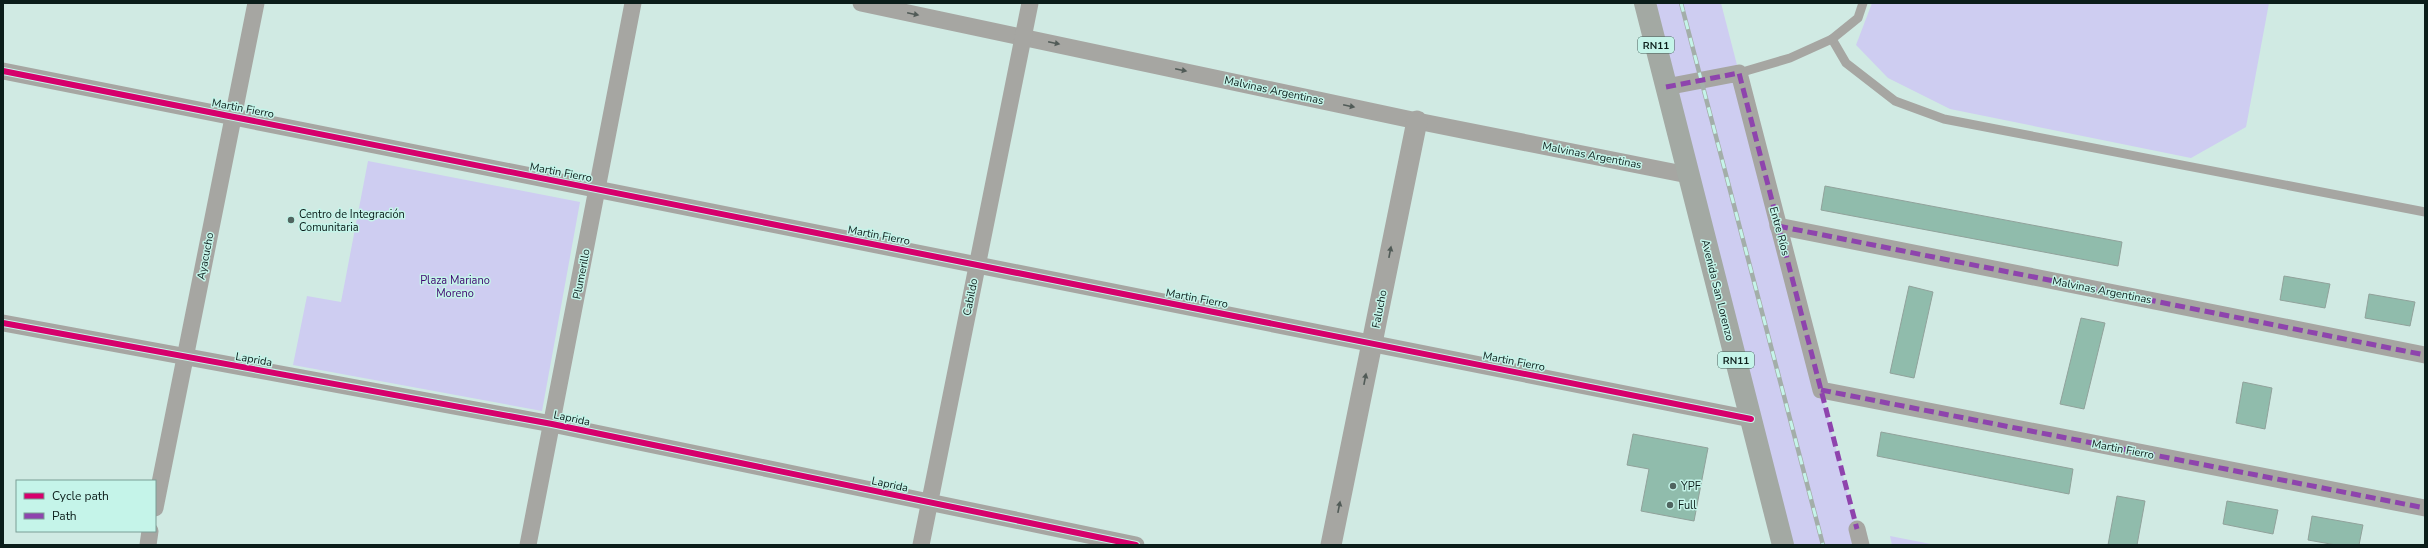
<svg xmlns="http://www.w3.org/2000/svg" width="2428" height="548" font-family="'Nunito Sans',sans-serif">
	<style>
		.green { fill: #cecdf1 }
		.building { fill: #90bcac; stroke: #90a29b }
		.lines { fill: none; stroke-linecap: round; stroke-linejoin: round }
		.service { stroke: #a6a6a2; stroke-width: 9 }
		.minor { stroke: #a6a6a2; stroke-width: 17 }
		.tertiary { stroke: #a6a6a2; stroke-width: 21 }
		.primary { stroke: #a3a9a3; stroke-width: 22 }
		.rail-casing { stroke: #a3aea9; stroke-width: 4.5 }
		.rail { stroke: #c5f4e9; stroke-width: 3; stroke-dasharray: 9; stroke-linecap: butt }
		.quiet { stroke: #8e44ad; stroke-width: 5; stroke-dasharray: 10 5; stroke-linecap: butt }
		.cycleway-casing { stroke: #c5f4e9; stroke-width: 8 }
		.cycleway { stroke: #d6006c; stroke-width: 6 }
		.oneway { fill: #515b57 }
		.poi-dot { fill: #506560; stroke: #c5f4e9; stroke-width: 1.5 }
		.labels { text-anchor: middle; stroke-width: 3; stroke-linejoin: round; paint-order: stroke }
		.shield { fill: #c5f4e9; stroke: #435e58; stroke-width: 1 }
		.shield-label { font-size: 10px; font-weight: bold; fill: #0b1d1a }
		.street-label { font-size: 11px; fill: #0b1d1a; stroke: #c5f4e9 }
		.poi-label { font-size: 11px; fill: #0b1d1a; stroke: #c5f4e9; text-anchor: start }
		.park-label { font-size: 11px; fill: #3c036f; stroke: #c5f4e9 }
	</style>
	<rect width="100%" height="100%" fill="#d0eae3"/>
	<!-- green -->
	<g class="green">
		<path d="M1645 3H1721L1861 545H1783Z"/>
		<path d="M1872 3H2269L2246 127 2191 158 1950 109 1888 78 1856 45Z"/>
		<path d="M368 161 580 202 542 411 293 365 307 296 341 302Z"/>
		<path d="M1890 536 1936 545H1892Z"/>
	</g>
	<!-- building -->
	<g class="building">
		<path d="M1825 186 2122 242 2118 266 1821 210Z"/>
		<path d="M2284 276 2330 284 2325 308 2280 300Z"/>
		<path d="M1909 286 1933 292 1914 378 1890 373Z"/>
		<path d="M2369 294 2415 302 2410 326 2365 318Z"/>
		<path d="M2081 318 2105 323 2084 409 2060 404Z"/>
		<path d="M2243 382 2272 388 2265 429 2236 423Z"/>
		<path d="M1881 432 2073 469 2069 494 1877 456Z"/>
		<path d="M1633 434 1708 448 1694 521 1641 511 1649 469 1627 465Z"/>
		<path d="M2117 496 2145 501 2137 545H2108Z"/>
		<path d="M2227 501 2278 510 2273 534 2223 524Z"/>
		<path d="M2312 516 2363 525 2359 545H2336L2308 540Z"/>
	</g>
	<g class="lines">
		<!-- service -->
		<g class="service">
			<path d="M1832 39 1846 63 1895 101 1944 119 2425 212"/>
			<path d="M1739 73 1790 58 1832 39 1858 18 1863 3"/>
		</g>
		<!-- minor -->
		<g class="minor">
			<path d="M861 3 1417 121 1688 175"/>
			<path d="M3 71 1751 419"/>
			<path d="M1666 87 1739 73 1821 390 2425 508"/>
			<path d="M1778 226 2425 355"/>
			<path d="M3 323 552 424 1136 545"/>
			<path d="M155 508 256 3"/>
			<path d="M1857 529 1861 545"/>
			<path d="M148 545 150 531"/>
			<path d="M528 545 633 3"/>
			<path d="M921 545 1030 3"/>
		</g>
		<!-- tertiary -->
		<path class="tertiary" d="M1331 545 1417 121"/>
		<!-- primary -->
		<path class="primary" d="M1645 3 1783 545"/>
		<defs>
			<path id="rail" d="M1681 3 1823 545"/>
		</defs>
		<!-- rail casing -->
		<use href="#rail" class="rail-casing"/>
		<!-- rail -->
		<use href="#rail" class="rail"/>
		<!-- quiet -->
		<g class="quiet">
			<path d="M1666 87 1739 73 1857 529"/>
			<path d="M1778 226 2425 355"/>
			<path d="M1821 390 2425 508"/>
		</g>
		<defs>
			<g id="cycleway">
				<path d="M3 71 1751 419"/>
				<path d="M3 323 552 424 1136 545"/>
			</g>
		</defs>
		<!-- cycleway casing -->
		<use href="#cycleway" class="cycleway-casing"/>
		<!-- cycleway -->
		<use href="#cycleway" class="cycleway"/>
	</g>
	<!-- one-way arrows -->
	<defs><path id="oneway-solid" d="M-6-.8H1V-3.2L6.5 0L1 3.2V.8H-6Z"/></defs>
	<g class="oneway">
		<use href="#oneway-solid" transform="translate(913 14) rotate(12)"/>
		<use href="#oneway-solid" transform="translate(1054 43) rotate(12)"/>
		<use href="#oneway-solid" transform="translate(1181 70) rotate(12)"/>
		<use href="#oneway-solid" transform="translate(1349 106) rotate(12)"/>
		<use href="#oneway-solid" transform="translate(1390 252) rotate(-79)"/>
		<use href="#oneway-solid" transform="translate(1365 379) rotate(-79)"/>
		<use href="#oneway-solid" transform="translate(1339 507) rotate(-79)"/>
	</g>
	<!-- markers -->
	<g class="poi-dot">
		<circle cx="291" cy="220" r="4"/>
		<circle cx="1673" cy="486" r="4"/>
		<circle cx="1670" cy="505" r="4"/>
	</g>
	<g class="labels">
		<!-- shield labels -->
		<g class="shield">
			<rect x="1638" y="37" width="36" height="16" rx="3"/>
			<rect x="1718" y="352" width="36" height="16" rx="3"/>
		</g>
		<g class="shield-label">
			<text x="1656" y="49">RN11</text>
			<text x="1736" y="364">RN11</text>
		</g>
		<!-- street labels -->
		<g class="street-label">
			<text transform="translate(1274 90) rotate(12)" y="4">Malvinas Argentinas</text>
			<text transform="translate(243 108) rotate(11)" y="4">Martin Fierro</text>
			<text transform="translate(1592 155) rotate(11)" y="4">Malvinas Argentinas</text>
			<text transform="translate(561 172) rotate(11)" y="4">Martin Fierro</text>
			<text transform="translate(1780 231) rotate(75)" y="4">Entre Ríos</text>
			<text transform="translate(879 235) rotate(11)" y="4">Martin Fierro</text>
			<text transform="translate(205 256) rotate(-79)" y="4">Ayacucho</text>
			<text transform="translate(581 274) rotate(-79)" y="4">Plumerillo</text>
			<text transform="translate(1718 290) rotate(76)" y="4">Avenida San Lorenzo</text>
			<text transform="translate(2102 290) rotate(11)" y="4">Malvinas Argentinas</text>
			<text transform="translate(970 297) rotate(-79)" y="4">Cabildo</text>
			<text transform="translate(1197 298) rotate(11)" y="4">Martin Fierro</text>
			<text transform="translate(1379 309) rotate(-79)" y="4">Falucho</text>
			<text transform="translate(254 359) rotate(10)" y="4">Laprida</text>
			<text transform="translate(1514 361) rotate(11)" y="4">Martin Fierro</text>
			<text transform="translate(572 418) rotate(12)" y="4">Laprida</text>
			<text transform="translate(2123 449) rotate(11)" y="4">Martin Fierro</text>
			<text transform="translate(890 484) rotate(12)" y="4">Laprida</text>
		</g>
		<!-- poi labels -->
		<g class="poi-label">
			<text x="299" y="218">Centro de Integración<tspan x="299" dy="13">Comunitaria</tspan></text>
			<text x="1681" y="490">YPF</text>
			<text x="1678" y="509">Full</text>
		</g>
		<!-- park labels -->
		<g class="park-label">
			<text x="455" y="284">Plaza Mariano<tspan x="455" dy="13">Moreno</tspan></text>
		</g>
	</g>
	<!-- border -->
	<rect width="2428" height="548" fill="none" stroke="#0b1d1a" stroke-width="8"/>
	<!-- legend -->
	<rect x="16" y="480" width="140" height="52" fill="#c5f4e9" stroke="#7b9e96"/>
	<rect x="24" y="493" width="20" height="6" fill="#d6006c" stroke="#7b9e96"/>
	<text x="52" y="500" font-size="12" fill="#0b1d1a">Cycle path</text>
	<rect x="24" y="513" width="20" height="6" fill="#8e44ad" stroke="#7b9e96"/>
	<text x="52" y="520" font-size="12" fill="#0b1d1a">Path</text>
</svg>
